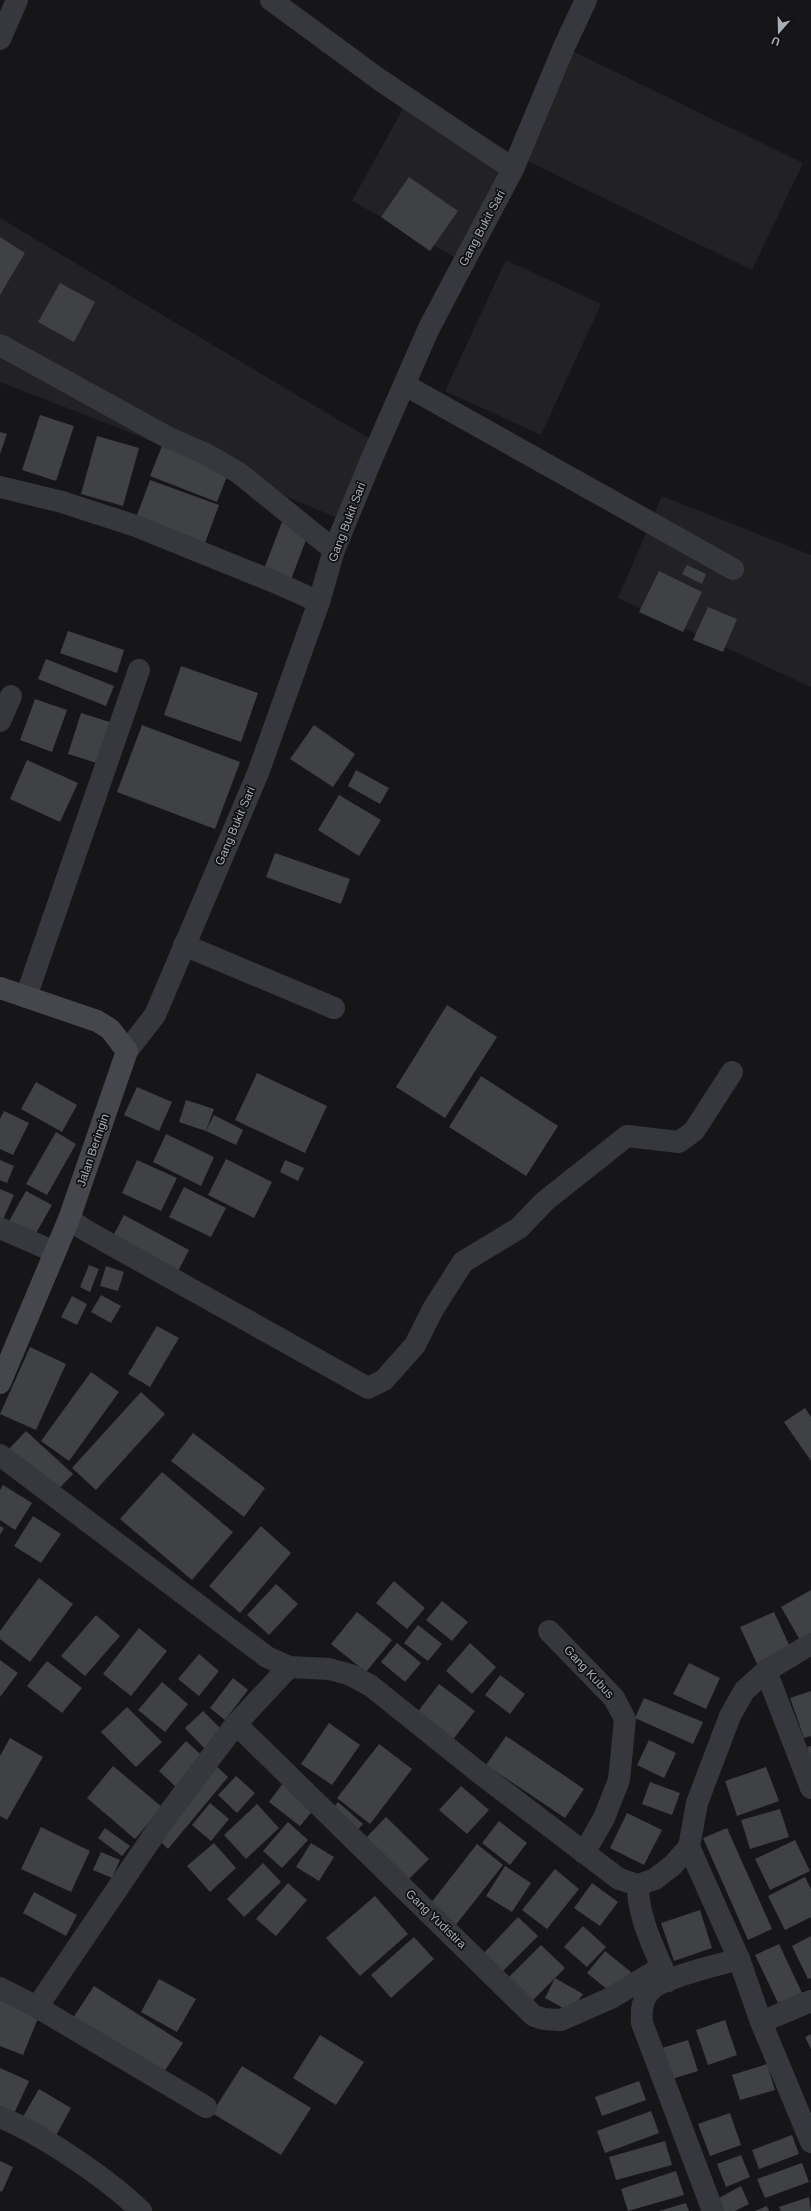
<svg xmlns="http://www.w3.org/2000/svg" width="811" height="2211" font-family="Helvetica,sans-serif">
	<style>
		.built { fill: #222225 }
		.building { fill: #404145 }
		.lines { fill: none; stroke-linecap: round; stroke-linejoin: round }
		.street { stroke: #37383d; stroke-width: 22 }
		.secondary { stroke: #45474d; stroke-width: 22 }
		.labels { text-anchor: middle; stroke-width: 3.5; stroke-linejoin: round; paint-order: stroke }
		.street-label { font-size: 12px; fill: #a8adb8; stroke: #111113 }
	</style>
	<rect width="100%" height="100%" fill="#161618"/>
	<!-- built -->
	<g class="built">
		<path d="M562 46 803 163 752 270 513 154 456 258 352 201 412 92 513 154Z"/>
		<path d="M0 218 372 440 343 520 116 427 0 382Z"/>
		<path d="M506 260 601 304 541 435 445 391Z"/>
		<path d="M662 496 811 555V687L618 598Z"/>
	</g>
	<!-- building -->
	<g class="building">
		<path d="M409 177 458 211 430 251 381 217Z"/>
		<path d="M0 237 25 253 0 295Z"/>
		<path d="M60 283 95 302 74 342 38 322Z"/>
		<path d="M40 415 74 426 56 481 22 470Z"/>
		<path d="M0 432 7 434 0 454Z"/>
		<path d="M97 436 139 448 123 506 81 494Z"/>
		<path d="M162 446 229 471 217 502 150 476Z"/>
		<path d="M150 480 219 505 205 543 136 518Z"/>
		<path d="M282 522 309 532 289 585 262 574Z"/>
		<path d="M687 565 706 574 702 584 682 574Z"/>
		<path d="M659 571 702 592 683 632 639 612Z"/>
		<path d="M708 607 737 619 723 652 693 640Z"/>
		<path d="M68 631 124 650 117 673 60 653Z"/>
		<path d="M46 659 114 686 106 706 38 679Z"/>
		<path d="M181 666 258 693 241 742 164 715Z"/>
		<path d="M35 699 67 710 52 752 20 740Z"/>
		<path d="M81 713 113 723 100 764 68 754Z"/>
		<path d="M142 725 240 762 215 829 117 792Z"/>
		<path d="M314 725 355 754 333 787 290 759Z"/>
		<path d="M27 760 78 783 60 822 10 799Z"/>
		<path d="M356 770 389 788 380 804 348 786Z"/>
		<path d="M339 795 381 820 359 856 318 830Z"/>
		<path d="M275 853 350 879 341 904 266 877Z"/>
		<path d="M447 1005 497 1037 445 1118 396 1087Z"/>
		<path d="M257 1073 327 1106 305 1153 235 1120Z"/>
		<path d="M481 1076 558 1126 526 1176 449 1127Z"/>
		<path d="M36 1082 77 1105 62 1132 21 1109Z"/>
		<path d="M137 1087 172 1102 159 1131 124 1115Z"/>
		<path d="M186 1100 214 1109 206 1131 179 1122Z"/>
		<path d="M4 1111 29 1123 13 1155 0 1149V1119Z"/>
		<path d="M214 1115 243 1130 236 1145 206 1131Z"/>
		<path d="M56 1132 76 1144 47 1195 26 1184Z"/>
		<path d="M166 1134 214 1157 201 1186 153 1162Z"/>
		<path d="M226 1159 272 1182 254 1218 208 1195Z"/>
		<path d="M0 1160 14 1166 7 1183 0 1180Z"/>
		<path d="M137 1160 177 1178 161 1211 122 1193Z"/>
		<path d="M285 1160 304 1168 298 1181 280 1172Z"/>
		<path d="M184 1187 226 1208 211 1237 169 1217Z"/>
		<path d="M0 1189 14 1195 0 1226Z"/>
		<path d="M26 1191 52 1205 35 1235 9 1221Z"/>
		<path d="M124 1215 189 1250 177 1273 112 1238Z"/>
		<path d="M89 1265 99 1269 90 1292 80 1287Z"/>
		<path d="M106 1266 124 1272 118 1291 100 1286Z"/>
		<path d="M101 1295 121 1306 111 1323 91 1312Z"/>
		<path d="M72 1296 87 1304 77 1325 61 1317Z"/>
		<path d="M157 1326 179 1338 150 1387 128 1374Z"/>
		<path d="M30 1347 66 1364 36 1430 0 1414Z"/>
		<path d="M91 1372 119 1392 69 1461 41 1441Z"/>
		<path d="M141 1392 165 1414 96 1490 72 1468Z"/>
		<path d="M805 1408 811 1417V1461L784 1422Z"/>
		<path d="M26 1431 73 1474 54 1494 7 1451Z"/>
		<path d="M193 1433 265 1488 244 1517 171 1461Z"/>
		<path d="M162 1472 233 1532 192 1580 120 1519Z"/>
		<path d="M3 1485 32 1503 15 1530 0 1520V1490Z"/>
		<path d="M33 1516 61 1534 41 1563 14 1546Z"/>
		<path d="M0 1526 4 1528 0 1535Z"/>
		<path d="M261 1526 291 1553 240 1613 209 1586Z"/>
		<path d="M39 1578 73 1604 30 1662 0 1639V1631Z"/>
		<path d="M394 1581 425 1608 407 1629 376 1603Z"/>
		<path d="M276 1584 298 1604 269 1635 247 1615Z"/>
		<path d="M811 1590V1634L800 1640 781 1607Z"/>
		<path d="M442 1601 468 1622 452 1641 426 1620Z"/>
		<path d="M357 1612 392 1640 366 1672 331 1644Z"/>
		<path d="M774 1612 791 1649 757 1664 740 1627Z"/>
		<path d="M96 1615 120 1636 85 1676 61 1656Z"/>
		<path d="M418 1625 442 1644 428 1661 404 1643Z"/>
		<path d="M139 1628 167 1651 131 1696 103 1674Z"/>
		<path d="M397 1643 421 1663 405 1682 381 1662Z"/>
		<path d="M470 1643 496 1667 472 1694 446 1671Z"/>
		<path d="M199 1654 219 1671 199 1696 178 1679Z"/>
		<path d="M0 1660 18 1673 0 1697Z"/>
		<path d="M47 1661 82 1688 62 1713 27 1686Z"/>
		<path d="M689 1663 720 1678 706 1709 673 1694Z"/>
		<path d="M500 1675 525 1694 510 1714 485 1695Z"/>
		<path d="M233 1678 248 1690 225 1720 210 1708Z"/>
		<path d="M162 1682 188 1704 165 1732 138 1710Z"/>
		<path d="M439 1684 475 1711 451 1742 416 1714Z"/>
		<path d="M811 1691V1736L804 1738 790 1698Z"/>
		<path d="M644 1698 703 1722 693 1744 635 1718Z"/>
		<path d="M127 1707 162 1742 136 1767 101 1732Z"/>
		<path d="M203 1711 224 1732 205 1749 185 1728Z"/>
		<path d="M329 1723 360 1745 332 1785 301 1764Z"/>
		<path d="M506 1736 584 1789 565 1818 486 1765Z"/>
		<path d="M10 1738 43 1757 7 1820 0 1816V1756Z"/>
		<path d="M649 1740 676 1753 664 1778 637 1765Z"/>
		<path d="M186 1741 207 1760 179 1790 159 1771Z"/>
		<path d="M379 1744 412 1769 370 1824 337 1798Z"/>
		<path d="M811 1746V1759L807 1747Z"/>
		<path d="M214 1764 228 1777 168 1849 157 1838Z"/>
		<path d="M113 1766 162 1807 135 1839 87 1798Z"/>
		<path d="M766 1767 779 1801 737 1816 725 1781Z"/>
		<path d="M236 1776 255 1793 237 1813 218 1795Z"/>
		<path d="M650 1782 680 1793 672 1815 642 1804Z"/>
		<path d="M283 1783 315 1808 300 1826 269 1802Z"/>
		<path d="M461 1786 489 1810 467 1834 439 1810Z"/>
		<path d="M338 1802 363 1824 353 1835 330 1812Z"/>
		<path d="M210 1803 229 1819 211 1841 192 1825Z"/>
		<path d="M257 1804 279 1828 246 1859 224 1835Z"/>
		<path d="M780 1809 789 1837 750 1849 741 1820Z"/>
		<path d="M627 1813 662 1830 644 1865 610 1848Z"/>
		<path d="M386 1817 429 1859 407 1881 364 1840Z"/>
		<path d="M499 1821 527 1843 510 1865 482 1843Z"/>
		<path d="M288 1822 308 1840 282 1868 263 1851Z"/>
		<path d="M41 1827 90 1851 71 1892 21 1869Z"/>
		<path d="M105 1828 130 1846 122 1856 98 1838Z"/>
		<path d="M727 1828 772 1929 748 1940 703 1838Z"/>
		<path d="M795 1840 810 1871 770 1890 755 1859Z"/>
		<path d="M214 1843 236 1868 210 1892 187 1866Z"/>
		<path d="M311 1843 334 1857 319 1881 296 1867Z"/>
		<path d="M477 1844 503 1865 451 1931 427 1908Z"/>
		<path d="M101 1852 120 1860 112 1878 93 1870Z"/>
		<path d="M263 1863 281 1882 244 1917 227 1899Z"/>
		<path d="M505 1866 531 1883 512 1912 486 1896Z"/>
		<path d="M555 1869 579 1889 547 1929 522 1910Z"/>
		<path d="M805 1877 811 1889V1917L785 1930 768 1896Z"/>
		<path d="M288 1883 307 1900 276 1936 256 1919Z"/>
		<path d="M592 1883 618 1902 600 1926 574 1908Z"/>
		<path d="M34 1892 77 1915 66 1936 23 1913Z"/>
		<path d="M375 1896 408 1934 360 1976 326 1938Z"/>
		<path d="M700 1910 712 1948 674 1961 661 1923Z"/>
		<path d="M518 1917 538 1936 500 1974 481 1956Z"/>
		<path d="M583 1926 606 1947 587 1967 564 1947Z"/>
		<path d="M811 1936V1978L808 1979 792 1946Z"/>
		<path d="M414 1937 434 1959 391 1998 371 1975Z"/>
		<path d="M779 1944 802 1993 778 2003 755 1955Z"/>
		<path d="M541 1945 565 1968 528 2005 504 1982Z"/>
		<path d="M605 1951 631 1972 613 1994 587 1973Z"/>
		<path d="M555 1978 583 1994 570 2012 545 1998Z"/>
		<path d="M159 1979 196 1999 177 2032 141 2012Z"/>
		<path d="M94 1986 183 2043 162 2075 73 2018Z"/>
		<path d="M0 2000 39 2016 23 2055 0 2046Z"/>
		<path d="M725 2020 737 2055 708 2065 696 2030Z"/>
		<path d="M811 2034V2049L805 2037Z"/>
		<path d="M320 2035 364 2062 336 2105 293 2078Z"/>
		<path d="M688 2040 698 2071 672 2079 662 2048Z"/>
		<path d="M767 2064 775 2090 740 2100 732 2075Z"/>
		<path d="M242 2066 311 2108 281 2155 212 2113Z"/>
		<path d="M0 2068 29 2081 12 2118 0 2113Z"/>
		<path d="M639 2081 646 2100 602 2116 595 2097Z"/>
		<path d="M39 2089 71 2108 53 2141 20 2122Z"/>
		<path d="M651 2111 659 2133 605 2153 597 2131Z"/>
		<path d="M730 2113 741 2145 710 2156 698 2124Z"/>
		<path d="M792 2135 799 2154 759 2169 752 2150Z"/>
		<path d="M665 2141 672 2165 616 2180 609 2157Z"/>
		<path d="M741 2155 750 2177 726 2187 717 2164Z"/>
		<path d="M0 2161 13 2167 2 2192 0 2191Z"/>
		<path d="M802 2163 809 2182 765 2198 757 2179Z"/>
		<path d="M676 2171 684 2195 628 2211 621 2189Z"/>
		<path d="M741 2186 749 2204 735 2211H723L717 2199Z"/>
		<path d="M809 2197 811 2211H781L779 2207Z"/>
		<path d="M686 2203 689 2211H659Z"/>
		<path d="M767 2206 769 2211H755Z"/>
	</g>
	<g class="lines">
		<!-- street -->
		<g class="street">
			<path d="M271 0 380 80 513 169"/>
			<path d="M0 39 17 0"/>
			<path d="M0 345 167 437 206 454 239 473 334 550"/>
			<path d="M405 385 733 569"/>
			<path d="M0 487 62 502 136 526 277 583 319 602"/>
			<path d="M0 721 11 696"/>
			<path d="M184 945 334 1008"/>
			<path d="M26 997 139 670"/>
			<path d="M127 1051 155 1015 258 773 319 602 334 550 372 458 429 328 513 169 564 47 586 0"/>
			<path d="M69 1219 85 1230 368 1388 384 1380 415 1345 433 1309 463 1262 519 1228 545 1201 627 1136 679 1142 694 1131 732 1072"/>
			<path d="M0 1228 55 1252"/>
			<path d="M0 1455 267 1657 289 1667 329 1669 351 1675 371 1686 477 1771 619 1879 638 1885 655 1879 673 1865 689 1847 697 1803 730 1716 744 1691 766 1671 811 1644"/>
			<path d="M549 1631 614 1698 625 1719 619 1780 604 1818 584 1853"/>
			<path d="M766 1671 811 1788"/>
			<path d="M236 1724 534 2016 544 2019 561 2020 611 1998 662 1967"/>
			<path d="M689 1847 739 1959 761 2022 811 2142"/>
			<path d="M638 1885C637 1917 656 1952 668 1981"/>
			<path d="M0 1988 37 2007 206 2107"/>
			<path d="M37 2007 168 1814 236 1724 289 1667"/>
			<path d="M761 2022 811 2001"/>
			<path d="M0 2117C43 2135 107 2178 141 2211"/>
			<path d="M713 2211 642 2023C641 2010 642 1998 652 1989 665 1977 719 1965 739 1959"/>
		</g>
		<!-- secondary -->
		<path class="secondary" d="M0 988 97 1021 110 1029 127 1051 69 1219 0 1383"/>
	</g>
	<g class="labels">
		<!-- street labels -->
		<g class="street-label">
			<text transform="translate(482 228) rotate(-62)" y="4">Gang Bukit Sari</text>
			<text transform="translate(347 522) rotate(-69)" y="4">Gang Bukit Sari</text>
			<text transform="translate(235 826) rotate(-67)" y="4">Gang Bukit Sari</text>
			<text transform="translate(93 1150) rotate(-71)" y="4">Jalan Beringin</text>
			<text transform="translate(589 1672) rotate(47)" y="4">Gang Kubus</text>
			<text transform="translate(436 1919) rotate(44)" y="4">Gang Yudistira</text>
		</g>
	</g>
	<!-- north arrow -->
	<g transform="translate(779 32) rotate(200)" stroke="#111113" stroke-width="3" paint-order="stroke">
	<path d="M0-3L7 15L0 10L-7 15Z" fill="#a8adb8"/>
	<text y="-6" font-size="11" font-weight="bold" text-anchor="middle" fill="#a8adb8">U</text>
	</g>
</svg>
